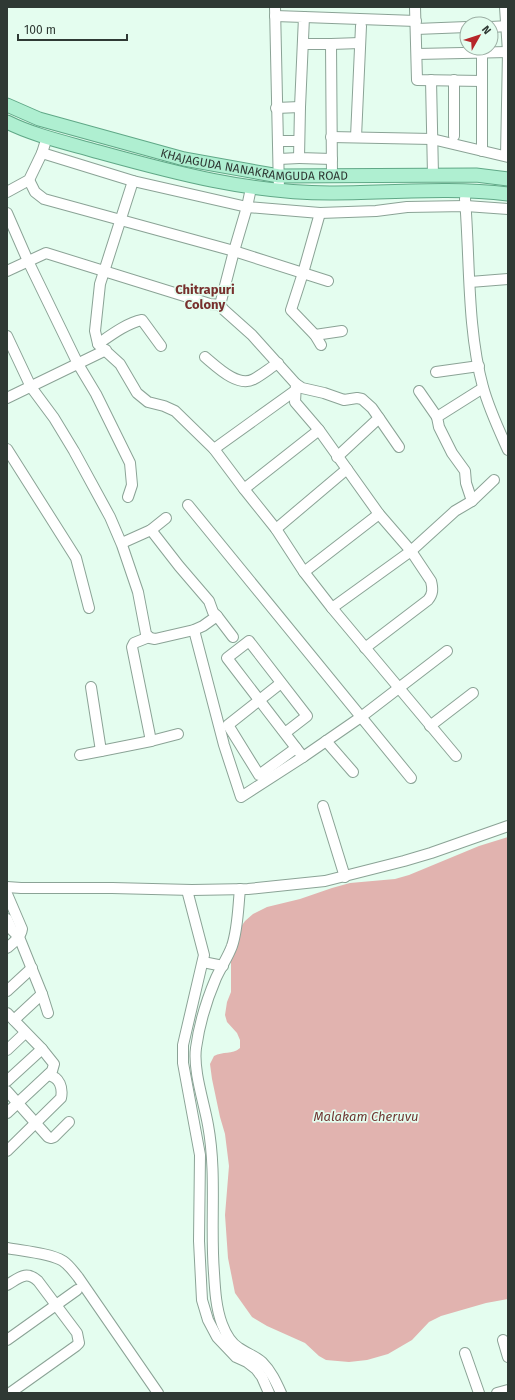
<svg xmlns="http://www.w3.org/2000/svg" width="515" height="1400" font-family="'Fira Sans',sans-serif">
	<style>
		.water { fill: #e1b3af }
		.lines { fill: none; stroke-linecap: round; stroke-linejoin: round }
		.minor-casing { stroke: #8ba396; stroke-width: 12 }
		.major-casing { stroke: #60a887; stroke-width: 15 }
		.minor { stroke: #fff; stroke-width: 10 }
		.major { stroke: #afefd1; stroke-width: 13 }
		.labels { text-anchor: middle; stroke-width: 3.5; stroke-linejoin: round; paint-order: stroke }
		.street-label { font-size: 12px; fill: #2f3934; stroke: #e4fdef }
		.neighbourhood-label { font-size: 13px; font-weight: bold; fill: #77302d; stroke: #e4fdef }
		.water-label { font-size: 13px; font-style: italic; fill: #6e3430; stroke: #e4fdef }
	</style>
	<rect width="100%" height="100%" fill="#e4fdef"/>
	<!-- water -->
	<path class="water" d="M508 837V1299L486 1303 441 1316 429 1322 412 1340 388 1354 367 1360 349 1362 326 1360 319 1356 305 1343 267 1326 252 1317 235 1293 228 1258 225 1215 229 1166 225 1134 220 1117 212 1079 210 1064 214 1056C223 1051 232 1055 240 1048V1040L237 1033 227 1022 225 1015 227 1002 231 992V957L236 934 245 921 253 914 267 907 300 899 332 888 350 883 395 879 409 875 479 846Z"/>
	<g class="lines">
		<defs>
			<g id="minor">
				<path d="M275 7 279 191"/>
				<path d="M415 7 417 80 482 81"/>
				<path d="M505 7 508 52 506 156"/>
				<path d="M275 16 304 17 300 107 299 158 332 159"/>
				<path d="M304 17 416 21"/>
				<path d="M491 27 508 26"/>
				<path d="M416 29 467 27"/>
				<path d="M303 44H331L332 176"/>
				<path d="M331 44 360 43"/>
				<path d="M417 54 508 52"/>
				<path d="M431 80 433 175"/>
				<path d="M276 108 300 107"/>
				<path d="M454 136V80"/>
				<path d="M331 137 432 139 508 157"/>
				<path d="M356 137 361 26"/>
				<path d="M278 141H299"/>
				<path d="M482 151V53"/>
				<path d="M42 153 133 181 247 207 320 213 376 211 407 207 466 206 508 209"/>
				<path d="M279 159 299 158"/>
				<path d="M29 180 35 192 44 199 234 251 328 281"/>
				<path d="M133 181 100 284 95 331 98 344 120 364 137 393 148 402 164 406 175 411 214 449 244 489 276 529 304 572 332 608 456 756"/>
				<path d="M251 188 247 207 234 251 220 305 224 310 252 335 296 384 295 402 319 430 379 514 411 551 455 511 472 501 494 480"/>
				<path d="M466 191 465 199C470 259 467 329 483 387 489 409 499 430 508 450"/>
				<path d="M7 192 29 180 42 153 47 137"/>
				<path d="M7 213 28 261 78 364 96 394 130 463 132 485 128 497"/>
				<path d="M320 213 303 273 291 310 315 335 321 345"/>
				<path d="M7 271 46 253 210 304 220 305"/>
				<path d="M470 282 508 279"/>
				<path d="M315 335 342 331"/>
				<path d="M7 336 31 387 54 418 74 451 110 517 122 545 138 592 146 634 150 638 155 639 194 630 203 626 217 616 213 612 209 601 179 566 151 530"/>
				<path d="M98 344C111 335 127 323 142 320L161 346"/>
				<path d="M205 357C217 367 238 388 254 379 263 374 270 368 278 363"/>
				<path d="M436 372 479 366"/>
				<path d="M296 384 302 388 324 393 344 400 357 398 362 399 372 408 379 418 337 457"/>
				<path d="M419 391 437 417"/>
				<path d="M7 398 106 350"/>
				<path d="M379 418 399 447"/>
				<path d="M7 449 76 558 89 608"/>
				<path d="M214 449 296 390"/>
				<path d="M244 489 319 430"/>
				<path d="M472 501 466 483 465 471 452 453 439 427 437 417 483 388"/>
				<path d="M188 505 411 778"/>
				<path d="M276 529 347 469"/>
				<path d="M122 543 151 530 166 518"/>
				<path d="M304 572 379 514"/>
				<path d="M332 608 411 551 431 581C433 589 433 594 428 600L365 648"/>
				<path d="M217 616 233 637"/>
				<path d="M194 630 224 745 241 797 303 757 361 717 447 651"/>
				<path d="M281 683 228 725 259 775 296 748"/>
				<path d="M91 687 101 751 151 741 132 647 134 643 149 637"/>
				<path d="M430 726 473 693"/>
				<path d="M285 733 307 716 249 641 227 658 303 757"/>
				<path d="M151 741 178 734"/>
				<path d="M326 741 353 772"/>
				<path d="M80 755 101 751"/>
				<path d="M323 806 345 877"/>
				<path d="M7 887 21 888H112L192 890 248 889 325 881 404 861 431 853 508 826"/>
				<path d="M240 889C238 908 238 928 232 946 228 957 221 967 216 978 207 999 199 1026 196 1048 193 1071 204 1102 208 1125 217 1174 210 1224 214 1273 215 1290 216 1308 222 1324 225 1332 231 1343 239 1348 246 1353 255 1356 262 1362 271 1371 276 1382 281 1393"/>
				<path d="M187 890 204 955 183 1045V1063L200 1155 199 1241 202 1300 208 1320 217 1337 236 1357 247 1362 256 1369 262 1377 269 1393"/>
				<path d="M7 894 22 929C21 937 13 943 7 948"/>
				<path d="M7 919 12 930 19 937 42 994 14 1020"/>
				<path d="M203 962 223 966"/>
				<path d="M7 991 32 968"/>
				<path d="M42 994 48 1013"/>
				<path d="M7 1013 42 1049 7 1081"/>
				<path d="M7 1050 25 1033"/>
				<path d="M7 1091 48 1137 51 1138 54 1137 69 1122"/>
				<path d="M7 1113 52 1071 54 1064 42 1049"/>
				<path d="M7 1151 61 1098C63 1088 60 1077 48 1075"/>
				<path d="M7 1248C22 1251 50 1253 63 1261 69 1265 73 1271 78 1277L158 1393"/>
				<path d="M7 1285C19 1278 26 1270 38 1281L77 1333 79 1343 76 1346 10 1393"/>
				<path d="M7 1340 77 1290"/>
				<path d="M503 1340 508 1357"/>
				<path d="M465 1353 479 1393"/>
				<path d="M497 1393 508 1390"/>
			</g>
			<g id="major">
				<path id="s1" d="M7 105 39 119 184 159 279 176 476 175 508 179"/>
				<path d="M7 122C35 136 68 143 99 152 175 173 250 193 330 193 389 193 449 187 508 194"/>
			</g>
		</defs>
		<!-- minor casing -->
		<use href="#minor" class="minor-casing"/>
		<!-- major casing -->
		<use href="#major" class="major-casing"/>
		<!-- minor -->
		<use href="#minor" class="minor"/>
		<!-- major -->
		<use href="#major" class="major"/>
	</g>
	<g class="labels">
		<!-- street labels -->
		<g class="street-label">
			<text dy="4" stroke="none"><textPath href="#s1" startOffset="256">KHAJAGUDA NANAKRAMGUDA ROAD</textPath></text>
		</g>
		<!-- neighbourhood labels -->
		<g class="neighbourhood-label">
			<text x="205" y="294">Chitrapuri<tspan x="205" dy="15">Colony</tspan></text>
		</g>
		<!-- water labels -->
		<g class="water-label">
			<text x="366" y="1121">Malakam Cheruvu</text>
		</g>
	</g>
	<!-- border -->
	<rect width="515" height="1400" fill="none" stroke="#2f3934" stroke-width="16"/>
	<!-- north arrow -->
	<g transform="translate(479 36) rotate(51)"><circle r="19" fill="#e4fdef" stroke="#9cafa4"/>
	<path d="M0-3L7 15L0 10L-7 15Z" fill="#b6262a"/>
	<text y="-6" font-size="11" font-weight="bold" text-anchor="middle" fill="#2f3934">N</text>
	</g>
	<!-- scale -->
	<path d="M18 34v6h109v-6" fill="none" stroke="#2f3934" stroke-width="2"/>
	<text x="24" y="34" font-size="12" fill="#2f3934" stroke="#e4fdef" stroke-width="3" paint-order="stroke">100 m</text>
</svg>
